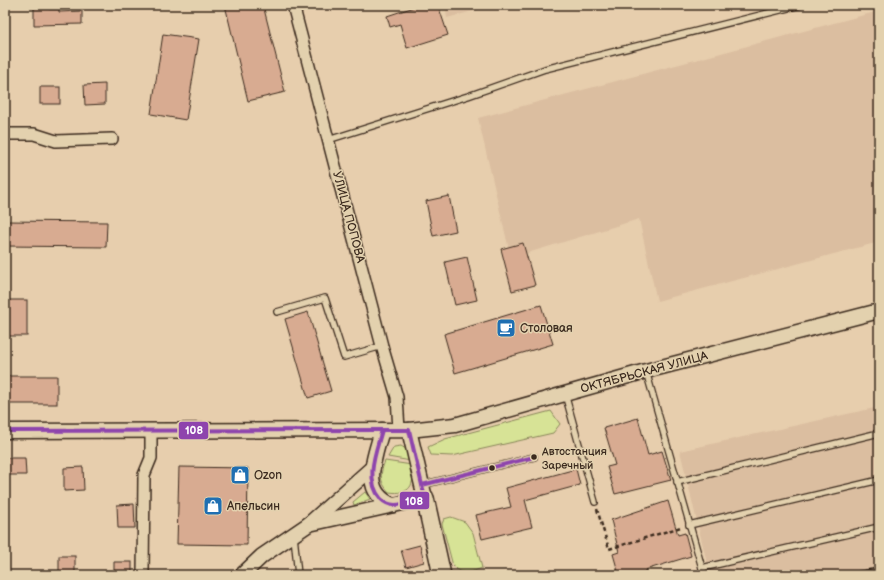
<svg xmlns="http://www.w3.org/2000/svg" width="884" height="580" font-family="'Balsamiq Sans',sans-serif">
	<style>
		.built { fill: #dbbea0 }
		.green { fill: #d7e396; stroke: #89865a }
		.building { fill: #d8ab91; stroke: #3b2a1e }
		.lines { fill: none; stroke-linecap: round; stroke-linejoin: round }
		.service-casing { stroke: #3b2a1e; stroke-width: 8 }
		.minor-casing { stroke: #3b2a1e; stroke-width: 14 }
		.tertiary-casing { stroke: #3b2a1e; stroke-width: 17 }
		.primary-casing { stroke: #3b2a1e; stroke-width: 20 }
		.path { stroke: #3b2a1e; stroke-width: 2.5; stroke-dasharray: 4 3; stroke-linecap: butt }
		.service { stroke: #e3d1ae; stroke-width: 5.5 }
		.minor { stroke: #e3d1ae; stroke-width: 11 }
		.tertiary { stroke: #e3d1ae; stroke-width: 14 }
		.primary { stroke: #e3d1ae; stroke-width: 17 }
		.bus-1-casing { stroke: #e3d1ae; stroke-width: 7 }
		.bus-1 { stroke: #8e44ad; stroke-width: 4 }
		.bus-dot { fill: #3b2a1e; stroke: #e3d1ae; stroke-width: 1.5 }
		.labels { text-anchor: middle; stroke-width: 3; stroke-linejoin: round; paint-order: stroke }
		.bus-label { font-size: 11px; fill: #3b2a1e; stroke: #e3d1ae; text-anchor: start }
		.street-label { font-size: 12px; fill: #3b2a1e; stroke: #e3d1ae }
		.poi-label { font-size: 12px; fill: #3b2a1e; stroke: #e3d1ae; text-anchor: start }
		.line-badge { stroke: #e3d1ae; stroke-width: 1.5 }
		.badge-label { font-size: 11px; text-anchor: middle; font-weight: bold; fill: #fff }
	</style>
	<rect width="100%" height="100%" fill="#e7cead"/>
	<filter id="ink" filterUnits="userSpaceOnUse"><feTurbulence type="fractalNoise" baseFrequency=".025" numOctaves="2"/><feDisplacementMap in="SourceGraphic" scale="8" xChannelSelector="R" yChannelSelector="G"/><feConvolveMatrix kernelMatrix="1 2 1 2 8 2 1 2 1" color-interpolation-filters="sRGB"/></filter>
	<g filter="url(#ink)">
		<!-- built -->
		<g class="built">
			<path d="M445 5H495L447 18Z"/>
			<path d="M879 11V242L657 301 639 219 511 258 478 118Z"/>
			<path d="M879 407V575H710L680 451Z"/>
		</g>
		<!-- green -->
		<g class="green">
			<path d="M551 411 560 424 553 433 452 456 431 455 428 447 445 439Z"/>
			<path d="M401 446 406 449 411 461 388 457 394 447Z"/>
			<path d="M385 461 412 465C415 485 411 495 389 492 379 481 380 474 385 461Z"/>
			<path d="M365 492 370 499 354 505 353 502Z"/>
			<path d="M451 517 465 522 473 533 482 568C472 572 461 576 453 566L442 524 444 519Z"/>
		</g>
		<!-- building -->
		<g class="building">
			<path d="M34 5H49V9H59V12L82 11V24L34 25Z"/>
			<path d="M225 5H263L285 92 248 101Z"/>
			<path d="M413 5H438L448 35 407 48 400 24 390 27 387 16 414 7Z"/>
			<path d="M163 34 199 39 186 120 151 114Z"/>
			<path d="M105 84V104L85 105 84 85Z"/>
			<rect x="40" y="87" width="20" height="17"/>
			<path d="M449 196 456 231 433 236 426 201Z"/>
			<path d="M5 221 107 222 106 247 5 246Z"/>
			<path d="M523 243 535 285 512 291 501 249Z"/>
			<path d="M467 257 477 300 455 305 445 262Z"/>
			<rect x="5" y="300" width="22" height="36"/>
			<path d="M541 305 553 344 455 373 444 334Z"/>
			<path d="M308 312 331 391 308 398 285 319Z"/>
			<rect x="5" y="376" width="52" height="28"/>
			<path d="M638 418 648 455 662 451 671 480 615 494 607 467 615 465 604 428Z"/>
			<path d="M5 458H25L26 475H5Z"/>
			<path d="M83 467 84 490 64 491V468Z"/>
			<path d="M179 467 248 468 247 545 177 544Z"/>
			<path d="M576 469 580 485 525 500 532 527 482 539 476 515 511 507 506 488Z"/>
			<path d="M668 501 678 535 685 533 691 556 645 570 646 575H619L613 554 619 552 611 520Z"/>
			<path d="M134 504 135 528H118L117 505Z"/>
			<path d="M420 545 424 562 406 567 401 550Z"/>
			<rect x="59" y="556" width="16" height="19"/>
			<rect x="114" y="562" width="18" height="13"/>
		</g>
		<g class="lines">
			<defs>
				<g id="service">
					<path d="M328 140 468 96 545 69 800 5"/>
					<path d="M277 312 325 298 344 357 382 346"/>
					<path d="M646 371 704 575"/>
					<path d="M565 394 595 502"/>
					<path d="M677 482 879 433"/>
					<path d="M422 485 534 457"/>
					<path d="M689 525 879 480"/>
					<path d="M294 536 298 575"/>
					<path d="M702 568 879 527"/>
					<path d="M858 575 879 571"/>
				</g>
				<g id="minor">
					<path d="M293 5 382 346 397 397 399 430"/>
					<path d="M5 134H34L56 141 112 139"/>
					<path d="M143 575 144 475 151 458V431"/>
				</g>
				<g id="tertiary">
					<path d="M382 430C375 457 359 492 393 505"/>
					<path d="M409 430 455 425 646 371 879 311"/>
					<path d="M5 431 409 430 425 498 309 524"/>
					<path d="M242 575 262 556 309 524 373 467"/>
				</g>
				<path id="primary" d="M425 498 442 575"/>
			</defs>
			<!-- service casing -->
			<use href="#service" class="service-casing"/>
			<!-- minor casing -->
			<use href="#minor" class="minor-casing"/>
			<!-- tertiary casing -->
			<use href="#tertiary" class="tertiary-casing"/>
			<!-- primary casing -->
			<use href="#primary" class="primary-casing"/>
			<!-- path -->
			<path class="path" d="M597 509 609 549 681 527"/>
			<!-- service -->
			<use href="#service" class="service"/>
			<!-- minor -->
			<use href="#minor" class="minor"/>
			<!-- tertiary -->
			<use href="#tertiary" class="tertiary"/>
			<!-- primary -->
			<use href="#primary" class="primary"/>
			<defs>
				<g id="bus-1">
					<path d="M382 430H409L425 498C415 500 405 505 395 505 389 505 384 502 381 499 364 480 376 452 382 430Z"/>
					<path d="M5 431 382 430"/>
					<path d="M422 485 534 457"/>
				</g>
			</defs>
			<!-- bus-1 casing -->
			<use href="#bus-1" class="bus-1-casing"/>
			<!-- bus-1 -->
			<use href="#bus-1" class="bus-1"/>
		</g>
	</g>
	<!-- icons -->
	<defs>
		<symbol id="cafe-square" viewBox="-11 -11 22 22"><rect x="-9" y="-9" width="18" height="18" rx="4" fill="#1f6fb2" stroke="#e3d1ae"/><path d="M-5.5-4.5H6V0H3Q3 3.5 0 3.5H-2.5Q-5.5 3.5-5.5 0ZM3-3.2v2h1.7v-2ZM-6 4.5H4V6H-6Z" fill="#fff"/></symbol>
		<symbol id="shop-square" viewBox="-11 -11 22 22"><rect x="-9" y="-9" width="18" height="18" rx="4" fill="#1f6fb2" stroke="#e3d1ae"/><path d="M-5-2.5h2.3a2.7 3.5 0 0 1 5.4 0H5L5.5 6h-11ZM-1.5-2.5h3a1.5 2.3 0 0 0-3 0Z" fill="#fff"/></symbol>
	</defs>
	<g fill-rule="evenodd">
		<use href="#cafe-square" x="495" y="317" width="22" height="22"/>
		<use href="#shop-square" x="229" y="464" width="22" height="22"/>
		<use href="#shop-square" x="202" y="495" width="22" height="22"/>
	</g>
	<!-- markers -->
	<g class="bus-dot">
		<circle cx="534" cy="457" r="3.5"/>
		<circle cx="492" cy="468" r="3.5"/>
	</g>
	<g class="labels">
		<!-- bus labels -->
		<g class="bus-label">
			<text x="542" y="455">Автостанция<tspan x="542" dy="14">Заречный</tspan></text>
		</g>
		<!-- street labels -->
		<g class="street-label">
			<text transform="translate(349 217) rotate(75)" y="4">УЛИЦА ПОПОВА</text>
			<text transform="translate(644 372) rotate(-15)" y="4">ОКТЯБРЬСКАЯ УЛИЦА</text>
		</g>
		<!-- poi labels -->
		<g class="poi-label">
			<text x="520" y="332">Столовая</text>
			<text x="254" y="479">Ozon</text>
			<text x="227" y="510">Апельсин</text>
		</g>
	</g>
	<g class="line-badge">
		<rect x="178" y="421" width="31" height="19" rx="4" fill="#8e44ad"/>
		<rect x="399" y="491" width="31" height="19" rx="4" fill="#8e44ad"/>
	</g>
	<g class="badge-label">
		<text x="194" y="434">108</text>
		<text x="414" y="505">108</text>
	</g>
	<!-- margin -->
	<rect width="884" height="580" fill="none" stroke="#e3d1ae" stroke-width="20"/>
	<rect x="10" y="10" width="864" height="560" fill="none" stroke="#3b2a1e" stroke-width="1.5" filter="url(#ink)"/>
</svg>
